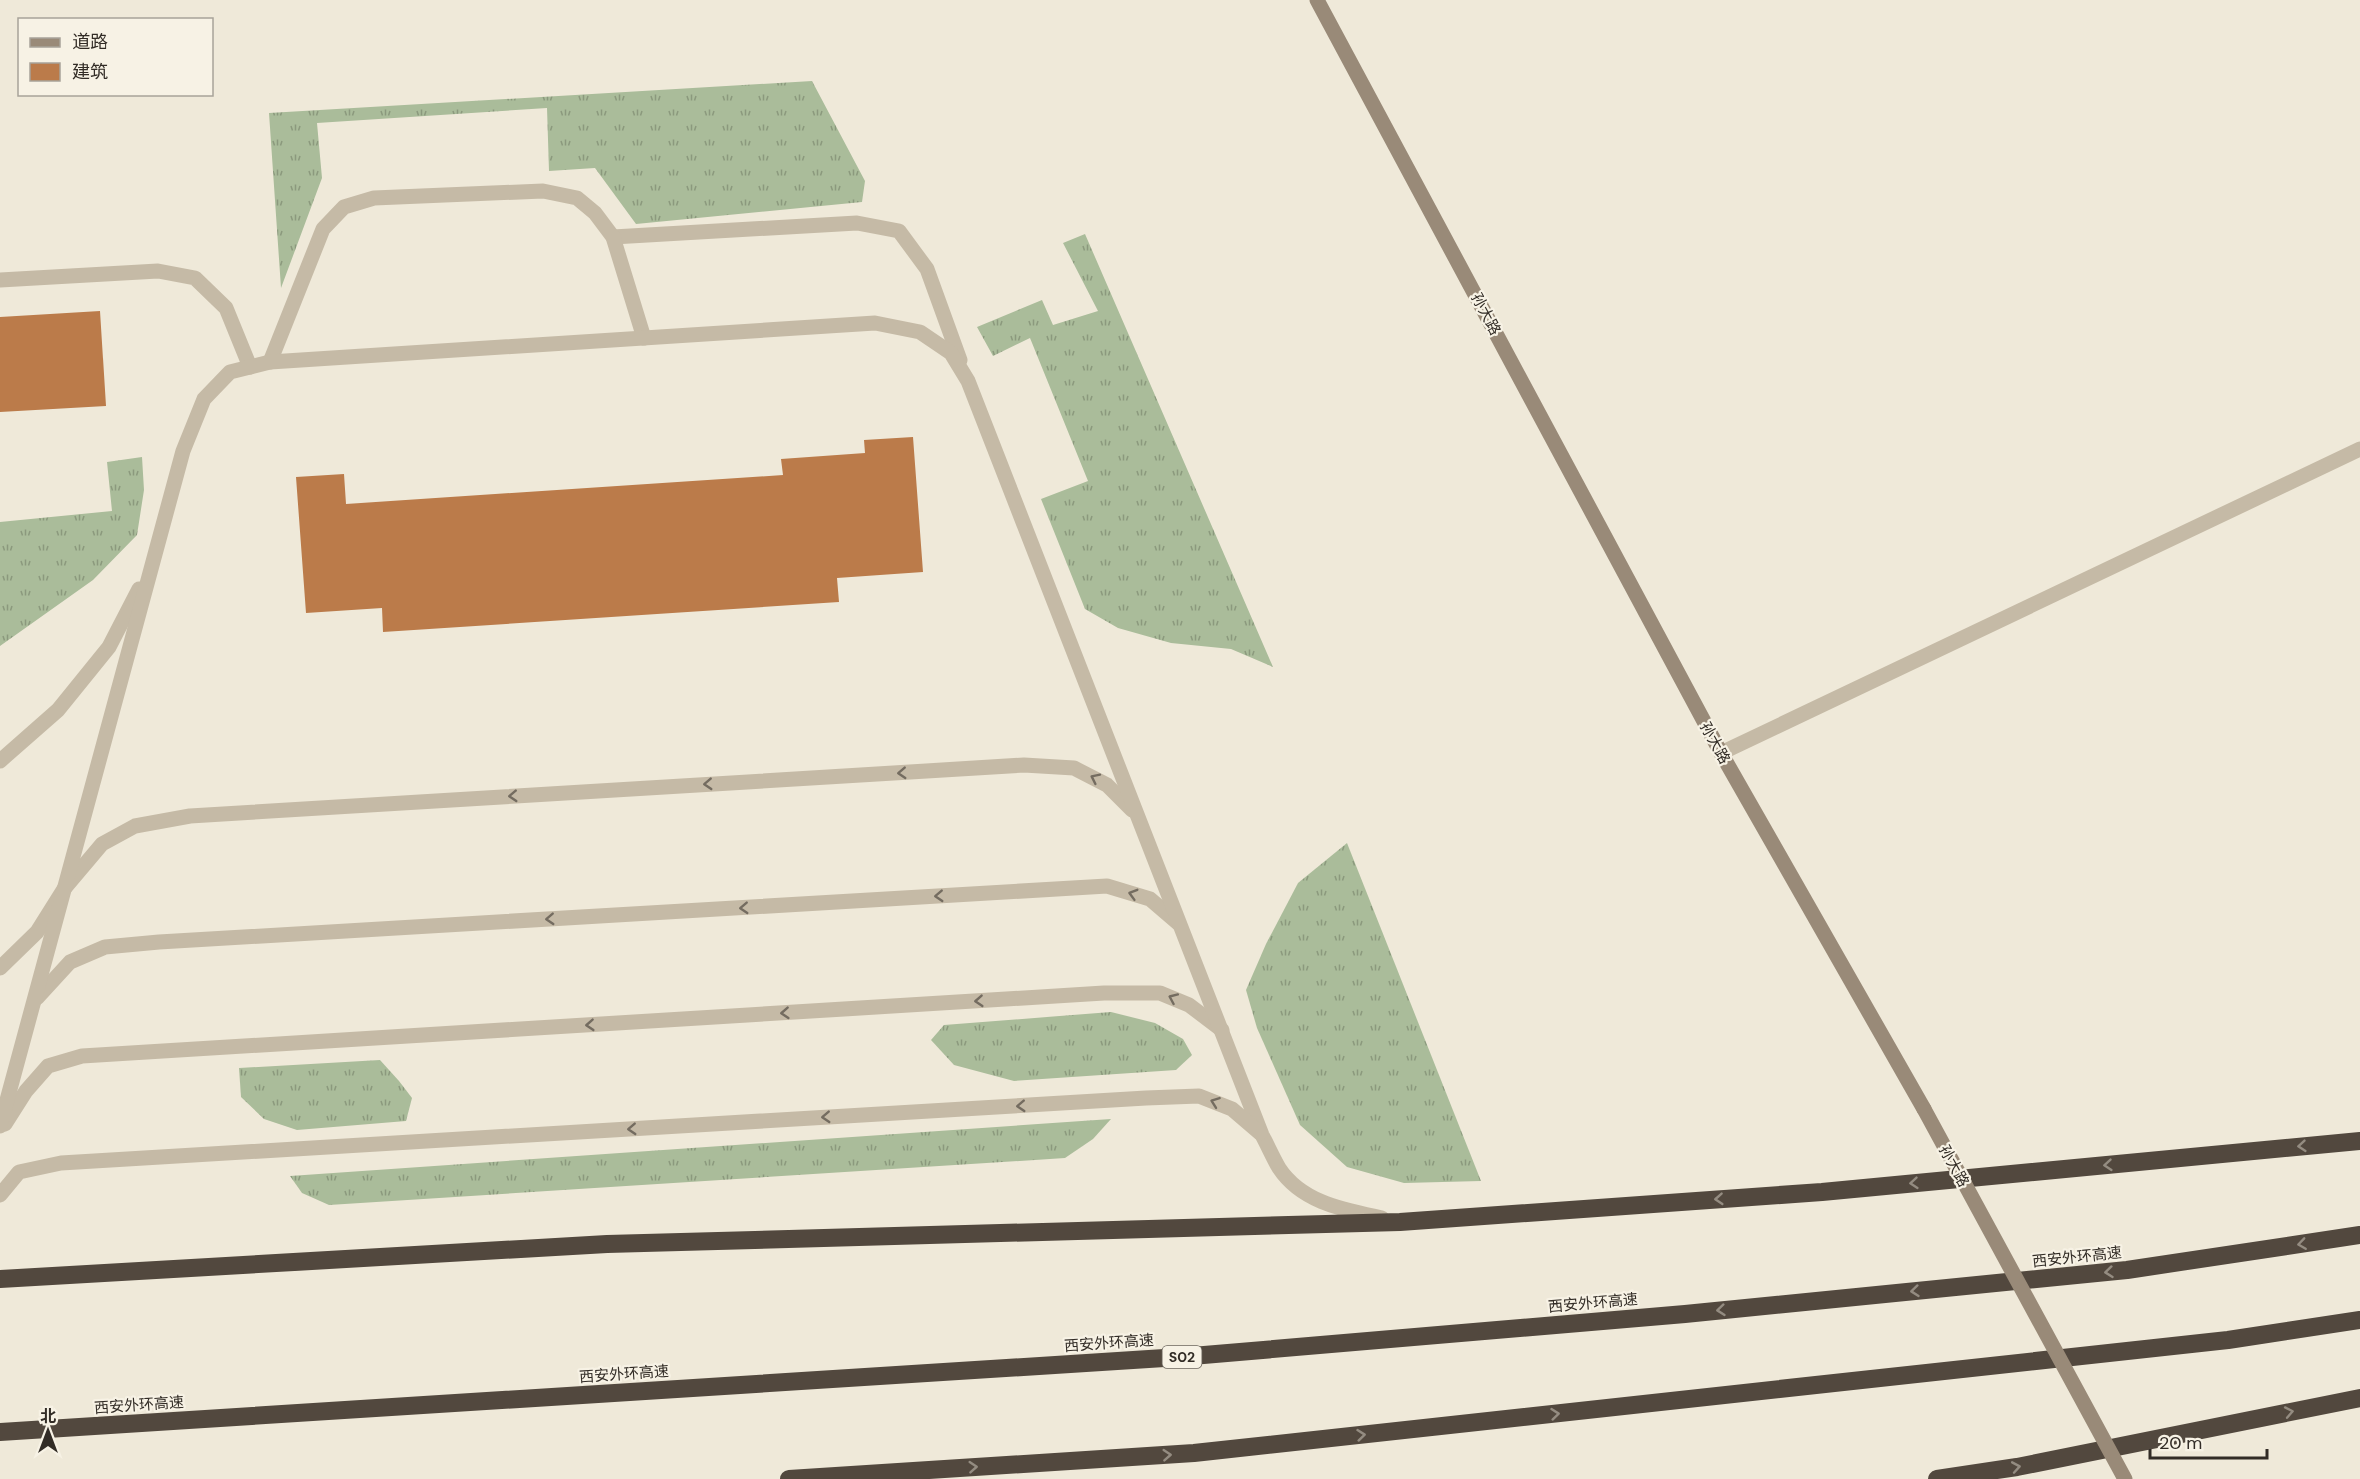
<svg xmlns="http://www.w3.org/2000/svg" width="2360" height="1479" font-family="'DM Sans','Noto Sans SC',sans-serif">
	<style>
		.grass { fill: url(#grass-tufts) }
		.building { fill: #bb7b4a }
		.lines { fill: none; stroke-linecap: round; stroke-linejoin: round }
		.lane { stroke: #c5baa6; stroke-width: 15 }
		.street { stroke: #c5baa6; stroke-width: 15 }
		.secondary { stroke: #998a78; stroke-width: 15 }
		.highway { stroke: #52483e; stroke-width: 18 }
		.secondary-bridge { stroke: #998a78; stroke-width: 15 }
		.oneway { stroke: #746c60 }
		.oneway2 { stroke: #948c81 }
		.labels { text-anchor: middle; stroke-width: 4.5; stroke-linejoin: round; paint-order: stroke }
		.shield { fill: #f7f2e5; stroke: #6d675f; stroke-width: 1.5 }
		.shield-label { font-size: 14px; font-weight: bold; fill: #322c26 }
		.street-label { font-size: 15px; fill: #322c26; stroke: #f7f2e5 }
	</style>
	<defs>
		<pattern id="grass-tufts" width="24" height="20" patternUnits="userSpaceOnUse" patternTransform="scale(1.5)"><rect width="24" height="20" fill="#aabc9a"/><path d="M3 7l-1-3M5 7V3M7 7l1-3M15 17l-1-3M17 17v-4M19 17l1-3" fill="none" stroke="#8b997d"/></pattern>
	</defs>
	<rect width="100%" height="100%" fill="#efe9d9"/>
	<!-- grass -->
	<g class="grass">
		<path d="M812 81 865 181 862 202 636 224 595 168 549 171 547 108 317 123 322 178 281 288 269 113Z"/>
		<path d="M1085 234 1273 667 1231 649 1171 643 1118 628 1085 609 1041 499 1088 481 1030 338 993 356 977 327 1042 300 1053 325 1098 311 1063 243Z"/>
		<path d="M142 457 144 490 137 535 93 580 0 646V522L112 511 107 462Z"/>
		<path d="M1347 843 1481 1181 1404 1183 1347 1167 1300 1125 1257 1028 1246 990 1266 944 1298 883Z"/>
		<path d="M1111 1012 1155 1023 1183 1039 1192 1055 1176 1070 1014 1081 954 1065 931 1040 944 1025Z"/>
		<path d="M380 1060 399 1081 412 1098 406 1121 297 1130 264 1119 241 1097 239 1068Z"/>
		<path d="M1111 1119 1093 1139 1065 1158 329 1205 302 1193 290 1176Z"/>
	</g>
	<!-- building -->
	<g class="building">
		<path d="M100 311 106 406 0 412V317Z"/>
		<path d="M913 437 923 572 837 578 839 602 383 632 382 608 306 613 296 477 344 474 346 504 783 475 781 459 865 453 864 440Z"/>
	</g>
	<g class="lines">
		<!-- lane -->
		<g class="lane">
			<path d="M613 237 857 223 899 231 927 269 960 360"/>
			<path d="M0 280 158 271 195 278 226 308 250 367"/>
			<path d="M270 362 323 229 344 207 374 198 543 191 577 198 595 213 613 237 644 338"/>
			<path d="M0 761 58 710 109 647 139 589"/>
			<path d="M0 968 37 932 64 889 102 844 135 826 190 816 1024 765 1074 768 1107 785 1132 810"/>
			<path d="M37 998 70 962 105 947 159 942 1107 886 1150 899 1178 923"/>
			<path d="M5 1124 26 1091 48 1066 82 1056 1104 993H1160L1189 1005 1222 1030"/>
			<path d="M0 1126 183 451 204 399 230 372 270 362 875 323 920 332 951 353 968 381 1262 1135C1268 1146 1273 1158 1279 1168 1302 1203 1345 1210 1382 1218"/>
			<path d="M0 1195 19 1172 61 1163 1146 1098 1199 1096 1232 1109 1260 1133"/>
		</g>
		<!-- street -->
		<path class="street" d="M1721 753 2360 449"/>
		<!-- secondary -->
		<path class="secondary" d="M1317 0 1721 753 1924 1109"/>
		<!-- highway -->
		<g class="highway">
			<path d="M0 1279 607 1244 1400 1222 1822 1192 2360 1141"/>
			<path d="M0 1432 1180 1357 1685 1314 2127 1270 2360 1235"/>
			<path d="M789 1479 1194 1453 2228 1340 2360 1320"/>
			<path d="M1937 1479 2017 1467 2360 1398"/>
		</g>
		<!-- secondary-bridge -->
		<path class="secondary-bridge" d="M1924 1109 2125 1479"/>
	</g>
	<!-- one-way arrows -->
	<defs><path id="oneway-chevron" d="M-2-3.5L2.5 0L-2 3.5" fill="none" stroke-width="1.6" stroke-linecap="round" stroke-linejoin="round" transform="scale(1.5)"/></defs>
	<g class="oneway">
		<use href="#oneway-chevron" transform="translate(902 773) rotate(177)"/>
		<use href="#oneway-chevron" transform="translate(1095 778) rotate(-154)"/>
		<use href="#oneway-chevron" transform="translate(708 784) rotate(177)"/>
		<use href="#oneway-chevron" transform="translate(513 796) rotate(177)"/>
		<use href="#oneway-chevron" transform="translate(1133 894) rotate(-164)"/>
		<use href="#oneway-chevron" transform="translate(939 896) rotate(177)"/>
		<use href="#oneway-chevron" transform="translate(744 908) rotate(177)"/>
		<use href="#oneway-chevron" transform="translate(550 919) rotate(177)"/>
		<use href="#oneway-chevron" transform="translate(1173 998) rotate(-156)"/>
		<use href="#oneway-chevron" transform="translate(979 1001) rotate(176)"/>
		<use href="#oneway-chevron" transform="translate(785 1013) rotate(176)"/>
		<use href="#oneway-chevron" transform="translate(590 1025) rotate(176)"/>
		<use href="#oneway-chevron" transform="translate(1215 1102) rotate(-160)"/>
		<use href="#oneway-chevron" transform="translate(1021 1106) rotate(177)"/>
		<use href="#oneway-chevron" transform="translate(826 1117) rotate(177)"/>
		<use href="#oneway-chevron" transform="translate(632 1129) rotate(177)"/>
	</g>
	<g class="oneway2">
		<use href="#oneway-chevron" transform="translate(2302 1146) rotate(175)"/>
		<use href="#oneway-chevron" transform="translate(2108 1165) rotate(175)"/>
		<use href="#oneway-chevron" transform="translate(1914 1183) rotate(175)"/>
		<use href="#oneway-chevron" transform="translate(1719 1199) rotate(176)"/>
		<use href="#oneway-chevron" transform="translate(2302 1244) rotate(172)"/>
		<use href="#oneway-chevron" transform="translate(2109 1272) rotate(174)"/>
		<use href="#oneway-chevron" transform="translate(1915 1291) rotate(174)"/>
		<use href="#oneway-chevron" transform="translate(1721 1310) rotate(174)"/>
		<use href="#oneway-chevron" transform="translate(2289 1412) rotate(-11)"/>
		<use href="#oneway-chevron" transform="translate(1555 1414) rotate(-6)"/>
		<use href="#oneway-chevron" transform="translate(1361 1435) rotate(-6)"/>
		<use href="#oneway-chevron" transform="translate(1167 1455) rotate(-4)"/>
		<use href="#oneway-chevron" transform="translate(973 1467) rotate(-4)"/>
		<use href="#oneway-chevron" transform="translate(2016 1467) rotate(-10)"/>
	</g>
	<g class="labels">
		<!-- shield labels -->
		<rect class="shield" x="1162.5" y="1346" width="39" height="22" rx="4.5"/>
		<g class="shield-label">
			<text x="1182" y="1362">S02</text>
		</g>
		<!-- street labels -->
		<g class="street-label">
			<text transform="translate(1486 314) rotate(62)" y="5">孙大路</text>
			<text transform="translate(1715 743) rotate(61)" y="5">孙大路</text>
			<text transform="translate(1954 1166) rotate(61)" y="5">孙大路</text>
			<text transform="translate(2077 1257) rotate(-6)" y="5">西安外环高速</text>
			<text transform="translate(1593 1303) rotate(-5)" y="5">西安外环高速</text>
			<text transform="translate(1109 1343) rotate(-4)" y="5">西安外环高速</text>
			<text transform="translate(624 1374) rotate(-4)" y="5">西安外环高速</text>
			<text transform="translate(139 1405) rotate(-4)" y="5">西安外环高速</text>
		</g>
	</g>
	<!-- legend -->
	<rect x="18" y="18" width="195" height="78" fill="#f7f2e5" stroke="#a8a399" stroke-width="1.5"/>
	<rect x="30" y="38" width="30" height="9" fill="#998a78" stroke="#a8a399" stroke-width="1.5"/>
	<text x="72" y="48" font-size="18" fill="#322c26">道路</text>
	<rect x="30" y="63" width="30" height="18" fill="#bb7b4a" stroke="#a8a399" stroke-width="1.5"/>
	<text x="72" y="78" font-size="18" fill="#322c26">建筑</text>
	<!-- north arrow -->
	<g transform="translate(48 1431)" stroke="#f7f2e5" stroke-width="4.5" paint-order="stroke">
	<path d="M0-4.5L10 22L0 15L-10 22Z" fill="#322c26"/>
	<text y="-9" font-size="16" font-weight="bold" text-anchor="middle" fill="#322c26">北</text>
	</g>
	<!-- scale -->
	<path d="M2150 1449v9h117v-9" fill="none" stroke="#322c26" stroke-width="3"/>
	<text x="2159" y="1449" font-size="18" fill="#322c26" stroke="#f7f2e5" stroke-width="4.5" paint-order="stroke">20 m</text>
</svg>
